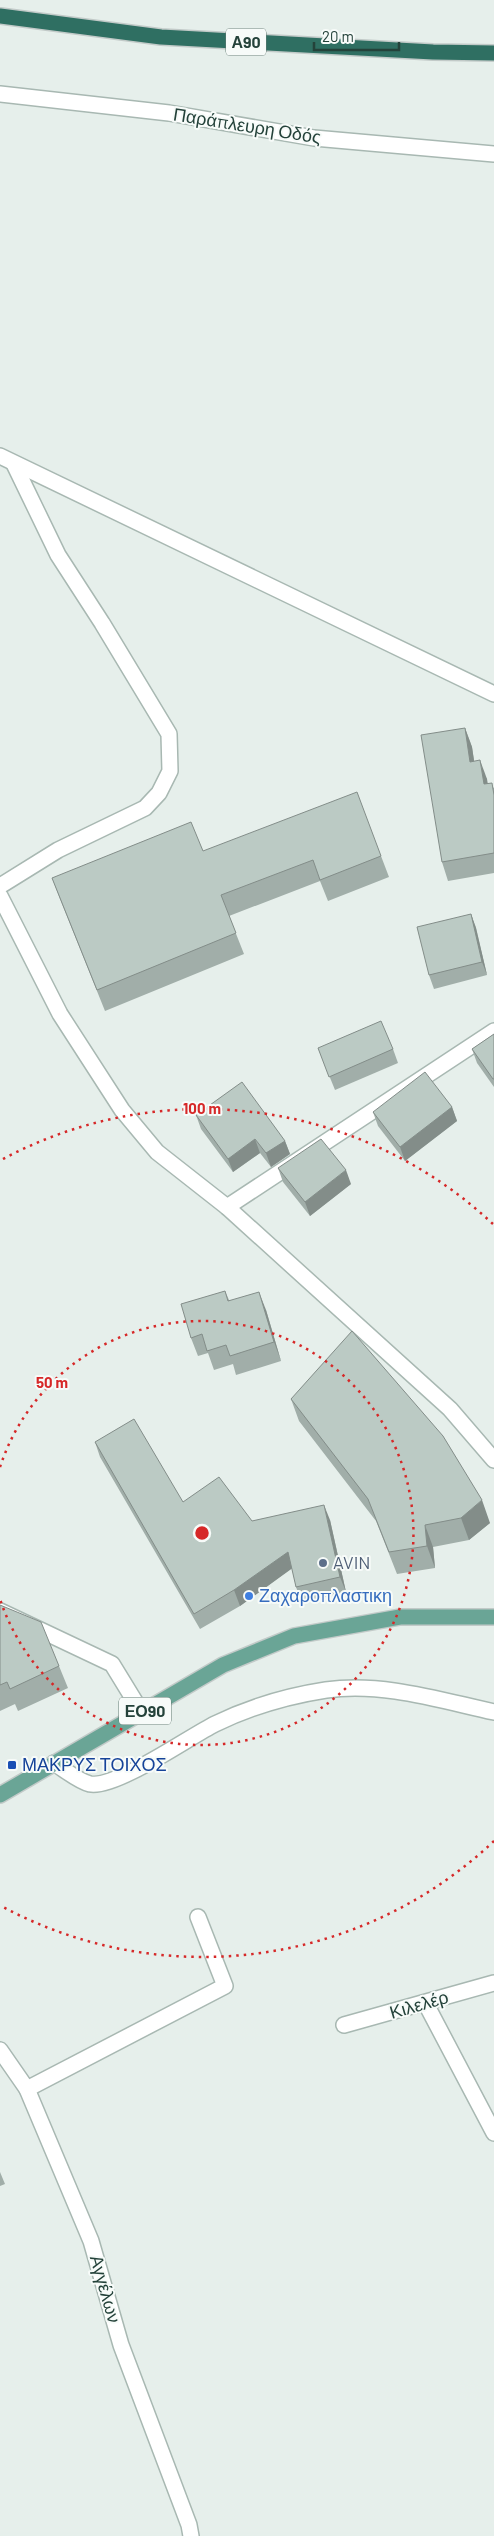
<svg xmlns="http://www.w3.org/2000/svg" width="494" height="2536" font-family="Barlow,sans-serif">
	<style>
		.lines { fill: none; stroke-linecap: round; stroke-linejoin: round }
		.minor-casing { stroke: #a8b8b2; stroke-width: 18 }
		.major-casing { stroke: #c2cac8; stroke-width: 18 }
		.highway-casing { stroke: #c2cac8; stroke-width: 18 }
		.minor { stroke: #fff; stroke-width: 15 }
		.major { stroke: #6aa596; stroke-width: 15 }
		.highway { stroke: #2f6f62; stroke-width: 15 }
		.wall { fill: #a1aea9 }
		.shaded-wall { fill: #838d89 }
		.building { fill: #bbcac4; stroke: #838d89 }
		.ring { fill: none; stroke: #d62828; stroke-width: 2.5; stroke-dasharray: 2.5 5 }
		.service-dot { fill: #5c6f8a; stroke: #f7fbf9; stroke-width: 2 }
		.shop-dot { fill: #3f7fe0; stroke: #f7fbf9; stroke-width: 2 }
		.transit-dot { fill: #1a4fb4; stroke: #f7fbf9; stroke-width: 2 }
		.labels { text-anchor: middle; stroke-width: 4; stroke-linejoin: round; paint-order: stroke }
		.shield { fill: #f7fbf9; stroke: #637a73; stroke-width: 1 }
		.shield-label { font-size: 16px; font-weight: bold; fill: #24423a }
		.street-label { font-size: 18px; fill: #24423a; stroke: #f7fbf9 }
		.service-label { font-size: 18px; fill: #4e5e75; stroke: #f7fbf9; text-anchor: start }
		.shop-label { font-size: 18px; fill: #366cbe; stroke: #f7fbf9; text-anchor: start }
		.transit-label { font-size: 18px; fill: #164399; stroke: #f7fbf9; text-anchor: start }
		.centre { fill: #d62828; stroke: #f7fbf9; stroke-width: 2.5 }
		.ring-label { font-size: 15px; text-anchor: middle; font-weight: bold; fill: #d62828; stroke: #f7fbf9; stroke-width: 4; stroke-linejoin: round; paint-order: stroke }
	</style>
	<rect width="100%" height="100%" fill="#e6efeb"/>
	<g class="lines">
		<defs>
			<g id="minor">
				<path d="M0 94 169 113 314 138 494 154"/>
				<path d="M0 456 494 694"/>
				<path d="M0 886 58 850 145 808 159 793 170 771 169 734 102 623 58 555 14 464"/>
				<path d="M0 896 60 1014 122 1110 157 1152 227 1207 450 1409 494 1460"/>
				<path d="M227 1207 494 1031"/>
				<path d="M0 1611 112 1664 142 1713"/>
				<path d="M54 1763C64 1769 78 1781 90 1784 115 1789 189 1737 215 1724 250 1707 287 1696 326 1690 383 1682 439 1700 494 1712"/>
				<path d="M426 2004 494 2133"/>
				<path d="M344 2025 494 1983"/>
				<path d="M0 2050 27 2089 91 2241 121 2345 189 2525 191 2536"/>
				<path d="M27 2089 225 1986 198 1917"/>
			</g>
			<path id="major" d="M0 1795 223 1665 294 1636 400 1617H494"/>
			<path id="highway" d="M0 16 161 37 433 52 494 53"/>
		</defs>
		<!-- minor casing -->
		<use href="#minor" class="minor-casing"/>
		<!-- major casing -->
		<use href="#major" class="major-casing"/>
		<!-- highway casing -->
		<use href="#highway" class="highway-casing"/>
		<!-- minor -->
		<use href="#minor" class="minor"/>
		<!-- major -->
		<use href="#major" class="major"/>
		<!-- highway -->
		<use href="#highway" class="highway"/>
	</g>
	<!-- wall -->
	<g class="wall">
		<path d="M465 728 472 747 474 761 487 779V783L494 788V873L448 881 442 862Z"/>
		<path d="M203 851 381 856 389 877 328 901 320 881 229 916 244 954 105 1011 60 899 52 878Z"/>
		<path d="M471 914 476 928 487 975 434 989 429 975Z"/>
		<path d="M494 1034V1087L477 1063 472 1049Z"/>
		<path d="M318 1048 393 1049 398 1063 335 1090Z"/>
		<path d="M452 1107 457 1121 405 1161 378 1126 373 1112Z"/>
		<path d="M196 1115 285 1141 290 1154 271 1167 260 1153 233 1172 201 1129Z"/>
		<path d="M278 1168 351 1184 310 1216 283 1182Z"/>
		<path d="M225 1291 229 1300 266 1310 281 1361 236 1375 233 1364 214 1370 208 1353 198 1356 191 1338Z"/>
		<path d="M291 1399 490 1523 469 1540 433 1547 435 1568 397 1574 376 1521 299 1421Z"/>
		<path d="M95 1442 183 1502 252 1521 330 1520 346 1592 302 1603 296 1587 292 1568 240 1606 200 1629 100 1457Z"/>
		<path d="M0 1605 59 1666 68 1688 18 1711 15 1704 0 1711Z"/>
		<path d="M0 2172 5 2184 0 2186Z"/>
	</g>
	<!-- shaded-wall -->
	<g class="shaded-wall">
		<path d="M465 728 472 747 477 780 470 762Z"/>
		<path d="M480 760 487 779 491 803 484 784Z"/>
		<path d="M471 914 476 928 487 975 482 962Z"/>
		<path d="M452 1107 457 1121 405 1161 400 1147Z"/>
		<path d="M255 1139 260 1153 233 1172 228 1159Z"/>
		<path d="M285 1141 290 1154 271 1167 266 1153Z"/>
		<path d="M346 1170 351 1184 310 1216 305 1202Z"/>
		<path d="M259 1292 266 1310 281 1361 274 1342Z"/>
		<path d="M482 1500 490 1523 469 1540 461 1518Z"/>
		<path d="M324 1505 330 1520 346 1592 340 1577Z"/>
		<path d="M425 1525 433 1547 435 1568 427 1546Z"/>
		<path d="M288 1552 294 1567 240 1606 234 1590Z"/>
	</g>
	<!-- building -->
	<g class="building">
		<path d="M465 728 470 762 480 760 484 784 492 783 494 795V853L442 862 421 735Z"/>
		<path d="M357 792 381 856 320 880 313 860 221 895 236 933 97 990 52 878 191 822 203 851Z"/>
		<path d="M471 914 482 962 429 975 417 927Z"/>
		<path d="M381 1021 393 1049 329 1077 318 1048Z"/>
		<path d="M494 1034V1079H493L472 1049Z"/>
		<path d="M425 1072 452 1107 400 1147 373 1112Z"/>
		<path d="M242 1082 285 1141 266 1153 255 1139 228 1159 196 1115Z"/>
		<path d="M321 1139 346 1170 305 1202 278 1168Z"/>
		<path d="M225 1291 228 1301 259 1292 274 1342 230 1356 226 1345 207 1351 202 1334 191 1338 181 1304Z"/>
		<path d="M352 1331 443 1436 482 1500 461 1518 425 1525 427 1546 389 1552 368 1499 291 1399Z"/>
		<path d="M134 1419 183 1502 219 1477 252 1521 324 1505 340 1577 296 1587 288 1552 234 1590 194 1614 95 1442Z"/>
		<path d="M0 1605 41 1622 59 1666 10 1689 7 1682 0 1685Z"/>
	</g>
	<!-- distance rings -->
	<g class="ring">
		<path d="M0 1467A212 212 0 1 1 0 1599"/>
		<path d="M494 1841A424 424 0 0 1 3 1907M3 1159A424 424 0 0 1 494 1225"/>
	</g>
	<!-- markers -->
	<circle class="service-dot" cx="323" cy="1563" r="5"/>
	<circle class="shop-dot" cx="249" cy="1596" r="5"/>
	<rect class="transit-dot" x="7" y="1760" width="10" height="10" rx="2.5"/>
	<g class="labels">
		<!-- shield labels -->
		<g class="shield">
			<rect x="226" y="28.5" width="40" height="27" rx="4"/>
			<rect x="119" y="1697.5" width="52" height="27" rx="4"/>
		</g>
		<g class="shield-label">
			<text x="246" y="48">Α90</text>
			<text x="145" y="1717">ΕΟ90</text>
		</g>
		<!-- street labels -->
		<g class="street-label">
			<text transform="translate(247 126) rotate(9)" y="6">Παράπλευρη Οδός</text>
			<text transform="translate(419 2005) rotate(-16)" y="6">Κιλελέρ</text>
			<text transform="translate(105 2289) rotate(74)" y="6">Αγγέλων</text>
		</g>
		<!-- service labels -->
		<g class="service-label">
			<text x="333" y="1569">AVIN</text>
		</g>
		<!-- shop labels -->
		<g class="shop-label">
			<text x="259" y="1602">Ζαχαροπλαστικη</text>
		</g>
		<!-- transit labels -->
		<g class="transit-label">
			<text x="22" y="1771">ΜΑΚΡΥΣ ΤΟΙΧΟΣ</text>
		</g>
	</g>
	<circle cx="202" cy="1533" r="8" class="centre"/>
	<g class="ring-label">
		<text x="202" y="1114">100 m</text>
		<text x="52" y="1388">50 m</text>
	</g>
	<!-- scale -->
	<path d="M314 42v8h85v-8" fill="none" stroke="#24423a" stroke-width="2.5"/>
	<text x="322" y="42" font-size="15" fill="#24423a" stroke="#f7fbf9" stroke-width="4" paint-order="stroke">20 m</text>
</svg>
